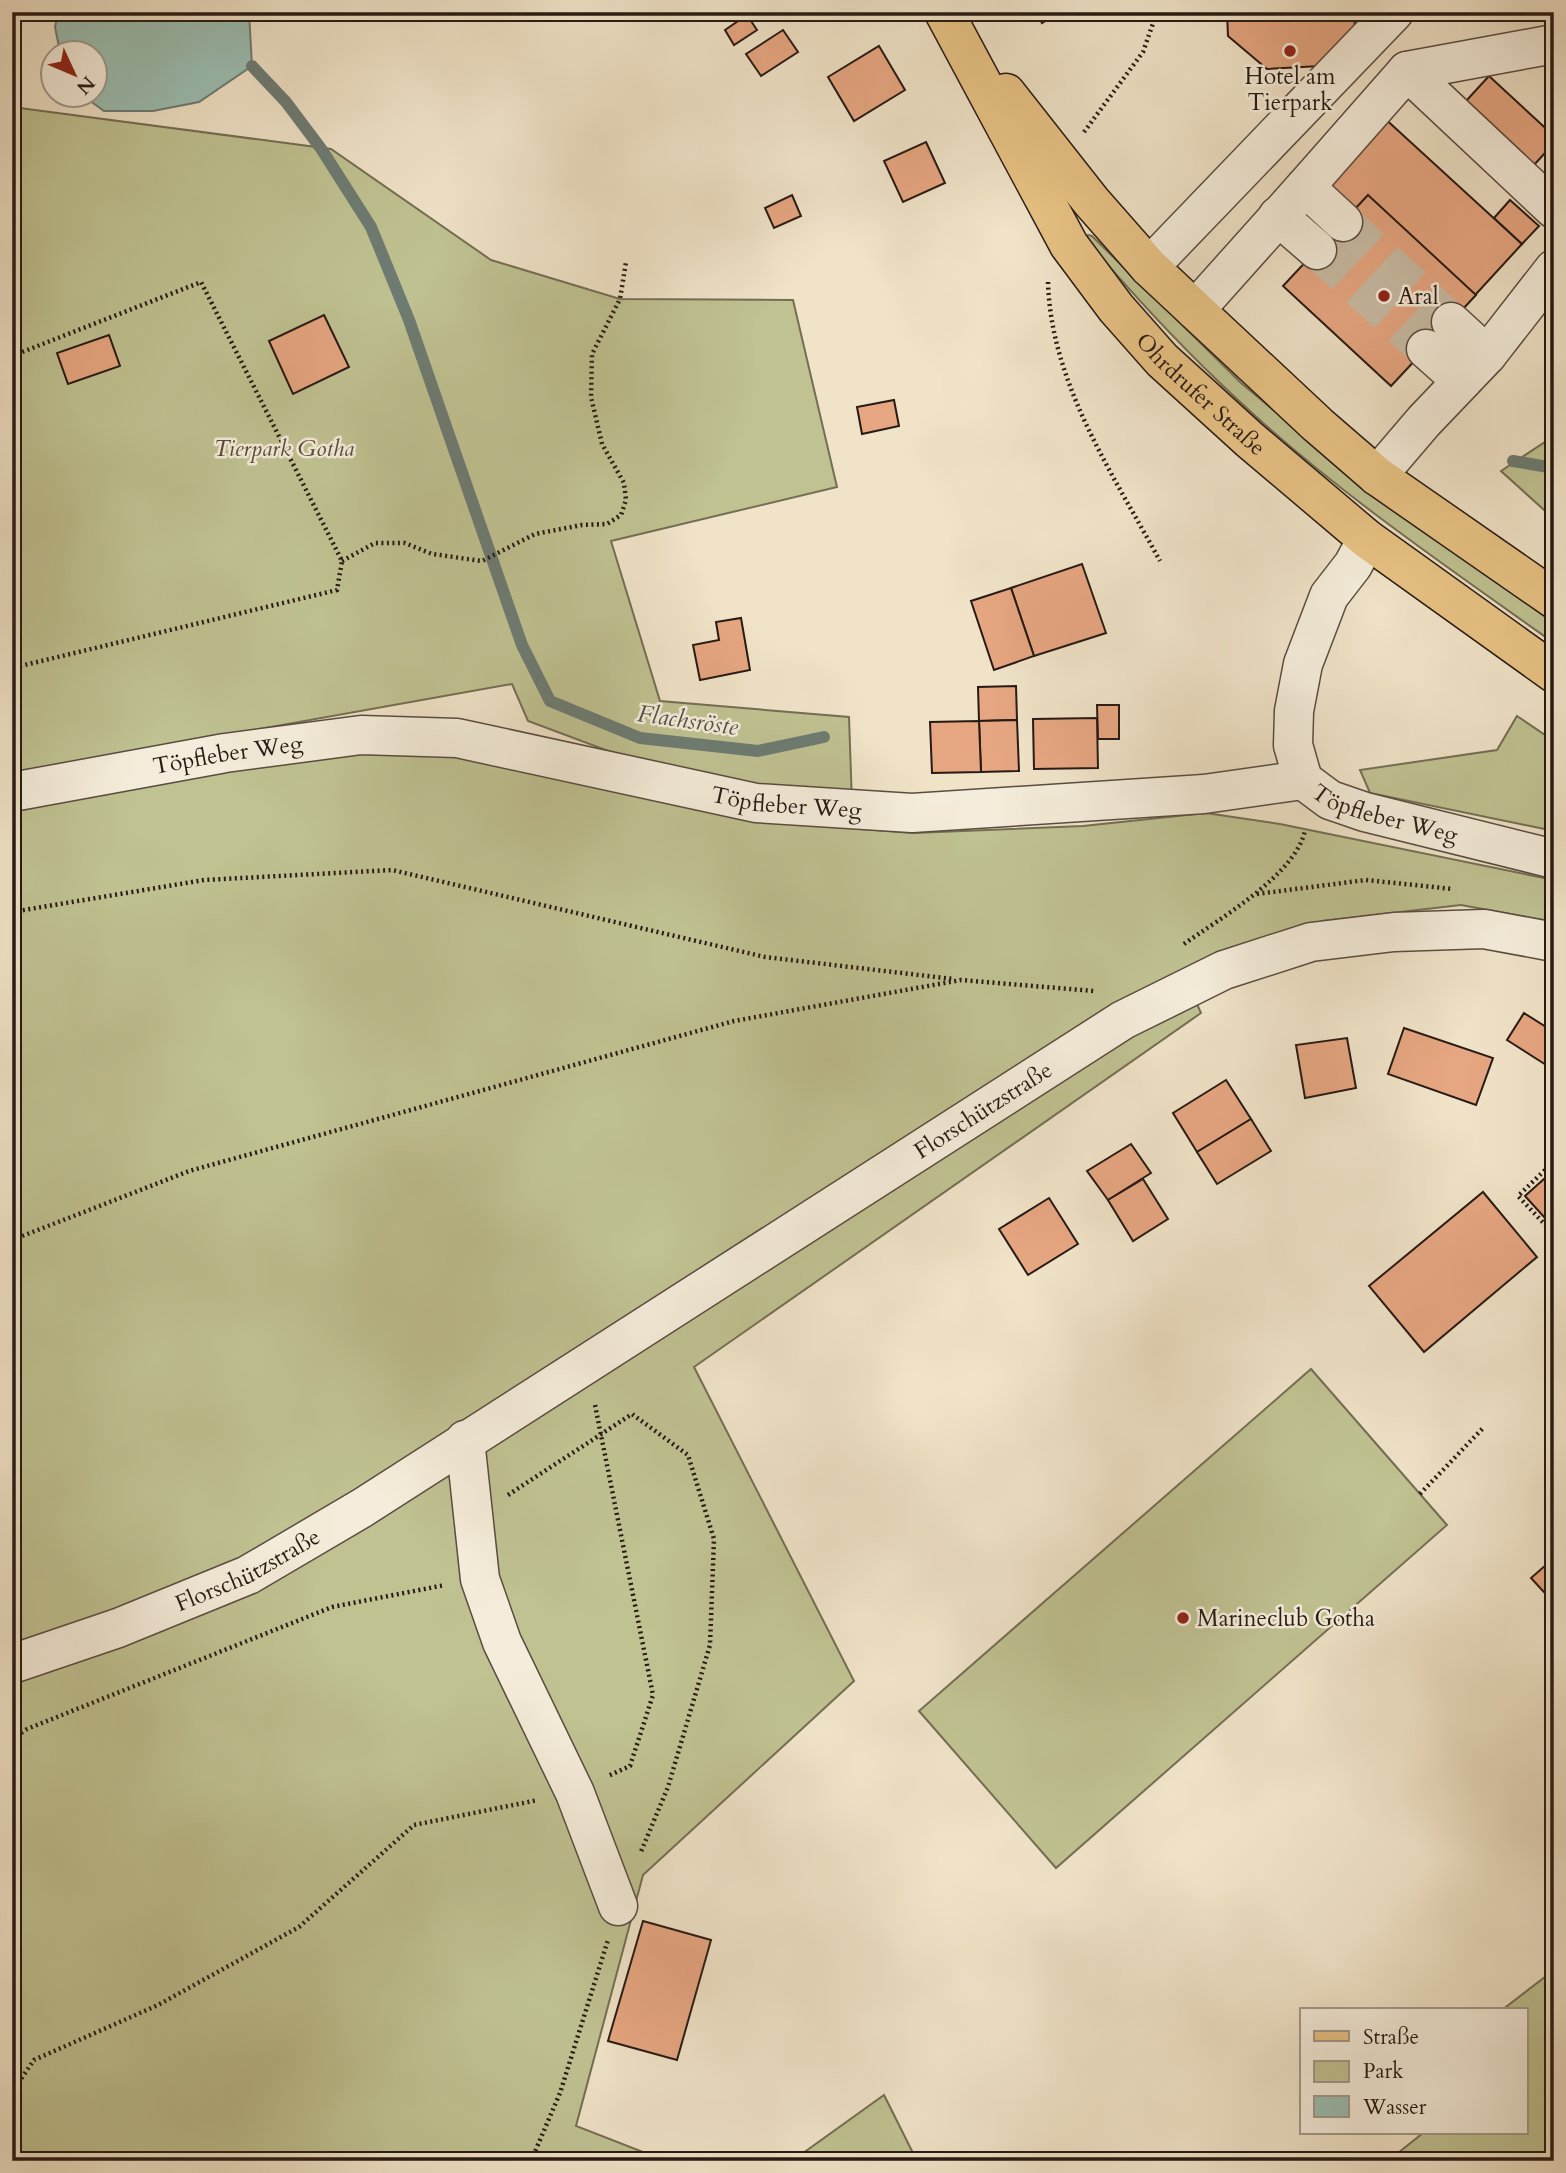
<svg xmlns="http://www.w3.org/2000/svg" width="1566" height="2173" font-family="Cardo,serif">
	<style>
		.green { fill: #c0c292; stroke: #746e54; stroke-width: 2 }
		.water { fill: #9bbeb2; stroke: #6d7c73; stroke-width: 2 }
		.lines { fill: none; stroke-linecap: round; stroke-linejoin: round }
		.stream { stroke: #6d7c73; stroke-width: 12 }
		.building { fill: #e6a681; stroke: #271a15; stroke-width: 2 }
		.minor-tunnel { stroke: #c8bba4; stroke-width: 38; stroke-dasharray: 38 19; stroke-linecap: butt }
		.minor-casing { stroke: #594c42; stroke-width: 41 }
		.major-casing { stroke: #271a15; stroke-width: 41 }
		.path { stroke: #271a15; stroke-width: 4.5; stroke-dasharray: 2 3.5; stroke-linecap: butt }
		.minor { stroke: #f5eddb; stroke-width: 38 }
		.major { stroke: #e8c284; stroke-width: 38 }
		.poi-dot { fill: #8f2418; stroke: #f5eddb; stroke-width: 2.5 }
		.labels { text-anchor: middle; stroke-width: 5; stroke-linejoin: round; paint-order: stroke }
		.poi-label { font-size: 23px; fill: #271a15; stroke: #f5eddb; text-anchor: start }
		.street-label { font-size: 23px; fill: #271a15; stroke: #f5eddb }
		.park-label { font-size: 23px; font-style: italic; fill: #554c3a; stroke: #f5eddb }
		.water-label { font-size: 24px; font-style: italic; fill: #50534c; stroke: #f5eddb }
	</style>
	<rect width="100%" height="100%" fill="#f0e3c8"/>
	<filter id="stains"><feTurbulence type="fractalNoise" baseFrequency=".00286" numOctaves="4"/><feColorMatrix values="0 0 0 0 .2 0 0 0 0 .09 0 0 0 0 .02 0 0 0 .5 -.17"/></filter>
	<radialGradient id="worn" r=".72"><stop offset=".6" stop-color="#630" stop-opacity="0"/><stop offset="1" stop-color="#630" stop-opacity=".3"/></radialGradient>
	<!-- green -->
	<g class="green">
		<path d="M12 107 331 149 491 260 620 299 793 300 837 487 611 541 660 701 849 717 852 804 678 777 528 721 512 684 12 773Z"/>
		<path d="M1088 235 1092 236 1240 382 1359 482 1554 623V643C1446 566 1335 491 1238 400 1184 350 1135 297 1088 242L1085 237Z"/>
		<path d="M1554 436V519L1501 471Z"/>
		<path d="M1517 716 1554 741V831L1370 793 1360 770 1497 750Z"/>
		<path d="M407 748 524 763 695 802 851 828 913 833 1083 826 1206 813 1280 824 1554 880V922L1461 905 1322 921 1184 975 1201 1013 694 1367 854 1681 643 1875 576 2126 666 2161H12V812L125 788 306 755Z"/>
		<path d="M1311 1369 1447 1525 1056 1868 919 1711Z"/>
		<path d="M1554 1970V2161H1388L1423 2133H1526V2010H1502Z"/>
		<path d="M884 2095 917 2161H792Z"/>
	</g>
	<!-- water -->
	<path class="water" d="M58 12H249L252 66 199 102 153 111H104L82 95 94 94V52H60L55 27Z"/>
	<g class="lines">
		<!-- stream -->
		<g class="stream">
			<path d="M252 66 286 102 322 150 371 227 409 320 522 645 550 701 640 738 758 751 824 737"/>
			<path d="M1513 461 1554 468"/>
		</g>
	</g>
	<!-- building -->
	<g class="building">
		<path d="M1036 12H1059L1042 23Z"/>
		<path d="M1227 12H1354L1355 28 1320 66 1267 69 1228 36Z"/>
		<path d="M747 15 757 30 734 45 725 30Z"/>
		<path d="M783 30 798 52 761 76 746 54Z"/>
		<path d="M879 46 905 90 854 121 828 77Z"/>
		<path d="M1489 76 1554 136V143L1534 165 1466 101Z"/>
		<path d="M1381 115 1522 244 1454 318 1313 190Z"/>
		<path d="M926 142 945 183 903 202 884 161Z"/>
		<path d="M792 195 801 216 774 228 765 208Z"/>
		<path d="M1368 195 1476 295 1391 386 1283 286Z"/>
		<path d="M1510 200 1539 226 1522 244 1494 218Z"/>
		<path d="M324 315 349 367 293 394 269 341Z"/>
		<path d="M109 335 120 366 68 384 57 353Z"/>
		<path d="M894 400 899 426 862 434 857 407Z"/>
		<path d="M1082 564 1106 633 1034 656 1011 588Z"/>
		<path d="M1011 588 1034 656 994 670 971 601Z"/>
		<path d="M741 618 750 670 700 680 693 645 719 640 716 622Z"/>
		<path d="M1016 686 1017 720 979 721 978 687Z"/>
		<path d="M1097 705H1119V739H1098Z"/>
		<path d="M1097 718 1098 768 1034 769 1033 719Z"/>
		<path d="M1017 720 1019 771 981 772 979 721Z"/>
		<path d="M979 721 981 772 932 773 930 722Z"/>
		<path d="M1524 1013 1554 1032V1070L1507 1040Z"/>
		<path d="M1404 1028 1493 1058 1476 1105 1388 1074Z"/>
		<path d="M1347 1038 1356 1088 1305 1098 1296 1045Z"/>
		<path d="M1226 1080 1251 1119 1197 1152 1173 1113Z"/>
		<path d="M1251 1119 1271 1151 1217 1184 1197 1152Z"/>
		<path d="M1131 1144 1151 1173 1108 1200 1087 1171Z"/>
		<path d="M1554 1170V1228L1525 1196Z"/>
		<path d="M1143 1179 1168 1219 1133 1241 1108 1200Z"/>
		<path d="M1483 1192 1537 1257 1424 1352 1369 1286Z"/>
		<path d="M1049 1198 1078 1244 1028 1275 999 1229Z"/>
		<path d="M1554 1558V1603L1531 1578Z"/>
		<path d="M643 1921 711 1940 677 2060 608 2041Z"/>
	</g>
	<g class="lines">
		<!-- minor-tunnel -->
		<g class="minor-tunnel">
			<path d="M1343 222 1451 322"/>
			<path d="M1317 250 1426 349"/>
		</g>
		<defs>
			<g id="minor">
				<path d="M1407 71 1554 44"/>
				<path d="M1305 187 1407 71 1554 209"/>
				<path d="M1278 216 1317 250"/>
				<path d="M1149 267 1394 12"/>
				<path d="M1195 310 1305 187 1343 222"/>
				<path d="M1426 349 1462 381"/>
				<path d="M1487 355 1554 269"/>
				<path d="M1377 476 1424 421 1487 355 1451 322"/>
				<path d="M1303 780 1293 745 1294 711 1303 664 1329 596 1353 565 1367 539"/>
				<path id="s1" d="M12 792 225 753 361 735 457 738 756 803 912 813 1204 794 1303 780 1330 800 1365 812 1554 859"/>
				<path d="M465 1440 480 1579 502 1642 575 1793 618 1906"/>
				<path id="s2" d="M12 1664 118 1628 248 1575 362 1508 1123 1020 1224 970 1311 942 1394 932 1484 929 1554 942"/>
			</g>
			<g id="major">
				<path id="s3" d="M944 12 1069 245 1116 308 1162 360 1250 440 1367 539 1554 673"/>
				<path d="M1006 93 1091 201 1149 267 1318 425 1377 476 1554 599"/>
			</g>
		</defs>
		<!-- minor casing -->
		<use href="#minor" class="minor-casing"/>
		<!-- major casing -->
		<use href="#major" class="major-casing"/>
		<!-- path -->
		<g class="path">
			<path d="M1084 132 1143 52 1157 12"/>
			<path d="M1048 282C1051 384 1113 474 1160 561"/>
			<path d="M12 356 201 282 342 561 337 590 12 668"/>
			<path d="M342 561 375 543H405L432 554 482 561 535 534 582 525 607 524 621 515 626 500 624 483 602 444 591 397 592 354 620 299 626 262"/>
			<path d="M1257 894 1366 880 1453 889"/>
			<path d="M12 912 204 880 392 870 765 957 953 979"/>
			<path d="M1184 944C1219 919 1297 874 1305 830"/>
			<path d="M1545 1170 1518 1196 1554 1234"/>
			<path d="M12 1240 189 1171 734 1021 961 980 1094 991"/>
			<path d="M595 1405 653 1695 630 1766 608 1776"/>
			<path d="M1420 1494 1484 1427"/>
			<path d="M508 1495 632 1414 688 1455 714 1539 710 1645 668 1787 640 1854"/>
			<path d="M12 1739 27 1729 332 1607 445 1585"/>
			<path d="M12 2092 34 2060 158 2005 299 1927 414 1825 538 1800"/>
			<path d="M531 2161 560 2093 608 1940"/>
		</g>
		<!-- minor -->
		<use href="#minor" class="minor"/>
		<!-- major -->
		<use href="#major" class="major"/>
	</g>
	<!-- markers -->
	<g class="poi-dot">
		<circle cx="1290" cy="51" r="7"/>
		<circle cx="1384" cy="296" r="7"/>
		<circle cx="1183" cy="1618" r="7"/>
	</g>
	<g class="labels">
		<!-- poi labels -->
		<g class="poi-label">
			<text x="1290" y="84" text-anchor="middle">Hotel am<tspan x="1290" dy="26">Tierpark</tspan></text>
			<text x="1398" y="304">Aral</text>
			<text x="1197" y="1626">Marineclub Gotha</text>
		</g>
		<!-- street labels -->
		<g class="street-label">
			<text dy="8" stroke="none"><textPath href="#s3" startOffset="464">Ohrdrufer Straße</textPath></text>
			<text dy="8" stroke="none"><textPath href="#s1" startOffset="219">Töpfleber Weg</textPath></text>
			<text dy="8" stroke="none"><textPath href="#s1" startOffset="786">Töpfleber Weg</textPath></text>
			<text dy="8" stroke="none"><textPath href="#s1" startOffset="1395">Töpfleber Weg</textPath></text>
			<text dy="8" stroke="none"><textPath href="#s2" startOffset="1122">Florschützstraße</textPath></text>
			<text dy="8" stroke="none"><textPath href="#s2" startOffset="254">Florschützstraße</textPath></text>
		</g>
		<!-- park labels -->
		<g class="park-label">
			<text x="284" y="456">Tierpark Gotha</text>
		</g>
		<!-- water labels -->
		<g class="water-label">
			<text transform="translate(688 720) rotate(8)" y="8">Flachsröste</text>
		</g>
	</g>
	<!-- margin -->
	<rect width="1566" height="2173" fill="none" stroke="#f0e3c8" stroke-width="42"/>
	<rect x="14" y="14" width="1538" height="2145" fill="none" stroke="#271a15" stroke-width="3.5"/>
	<rect x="21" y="21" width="1524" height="2131" fill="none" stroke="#271a15" stroke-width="2"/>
	<!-- legend -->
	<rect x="1300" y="2008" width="228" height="126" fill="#f5eddb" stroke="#a3998c" stroke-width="2"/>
	<rect x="1314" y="2031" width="35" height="10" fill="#e8c284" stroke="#a3998c" stroke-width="2"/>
	<text x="1363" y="2044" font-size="21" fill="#271a15">Straße</text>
	<rect x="1314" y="2061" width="35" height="21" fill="#c0c292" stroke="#a3998c" stroke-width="2"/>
	<text x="1363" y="2078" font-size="21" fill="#271a15">Park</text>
	<rect x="1314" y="2096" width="35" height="21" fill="#9bbeb2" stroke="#a3998c" stroke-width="2"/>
	<text x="1363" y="2114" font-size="21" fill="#271a15">Wasser</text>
	<!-- north arrow -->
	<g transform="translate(74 74) rotate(134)"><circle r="33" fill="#f5eddb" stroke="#a3998c" stroke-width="2"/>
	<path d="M0-5L12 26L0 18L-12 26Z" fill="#8f2418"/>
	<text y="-10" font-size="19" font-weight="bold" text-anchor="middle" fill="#271a15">N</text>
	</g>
	<rect width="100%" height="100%" filter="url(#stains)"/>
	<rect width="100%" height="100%" fill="url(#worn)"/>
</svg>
